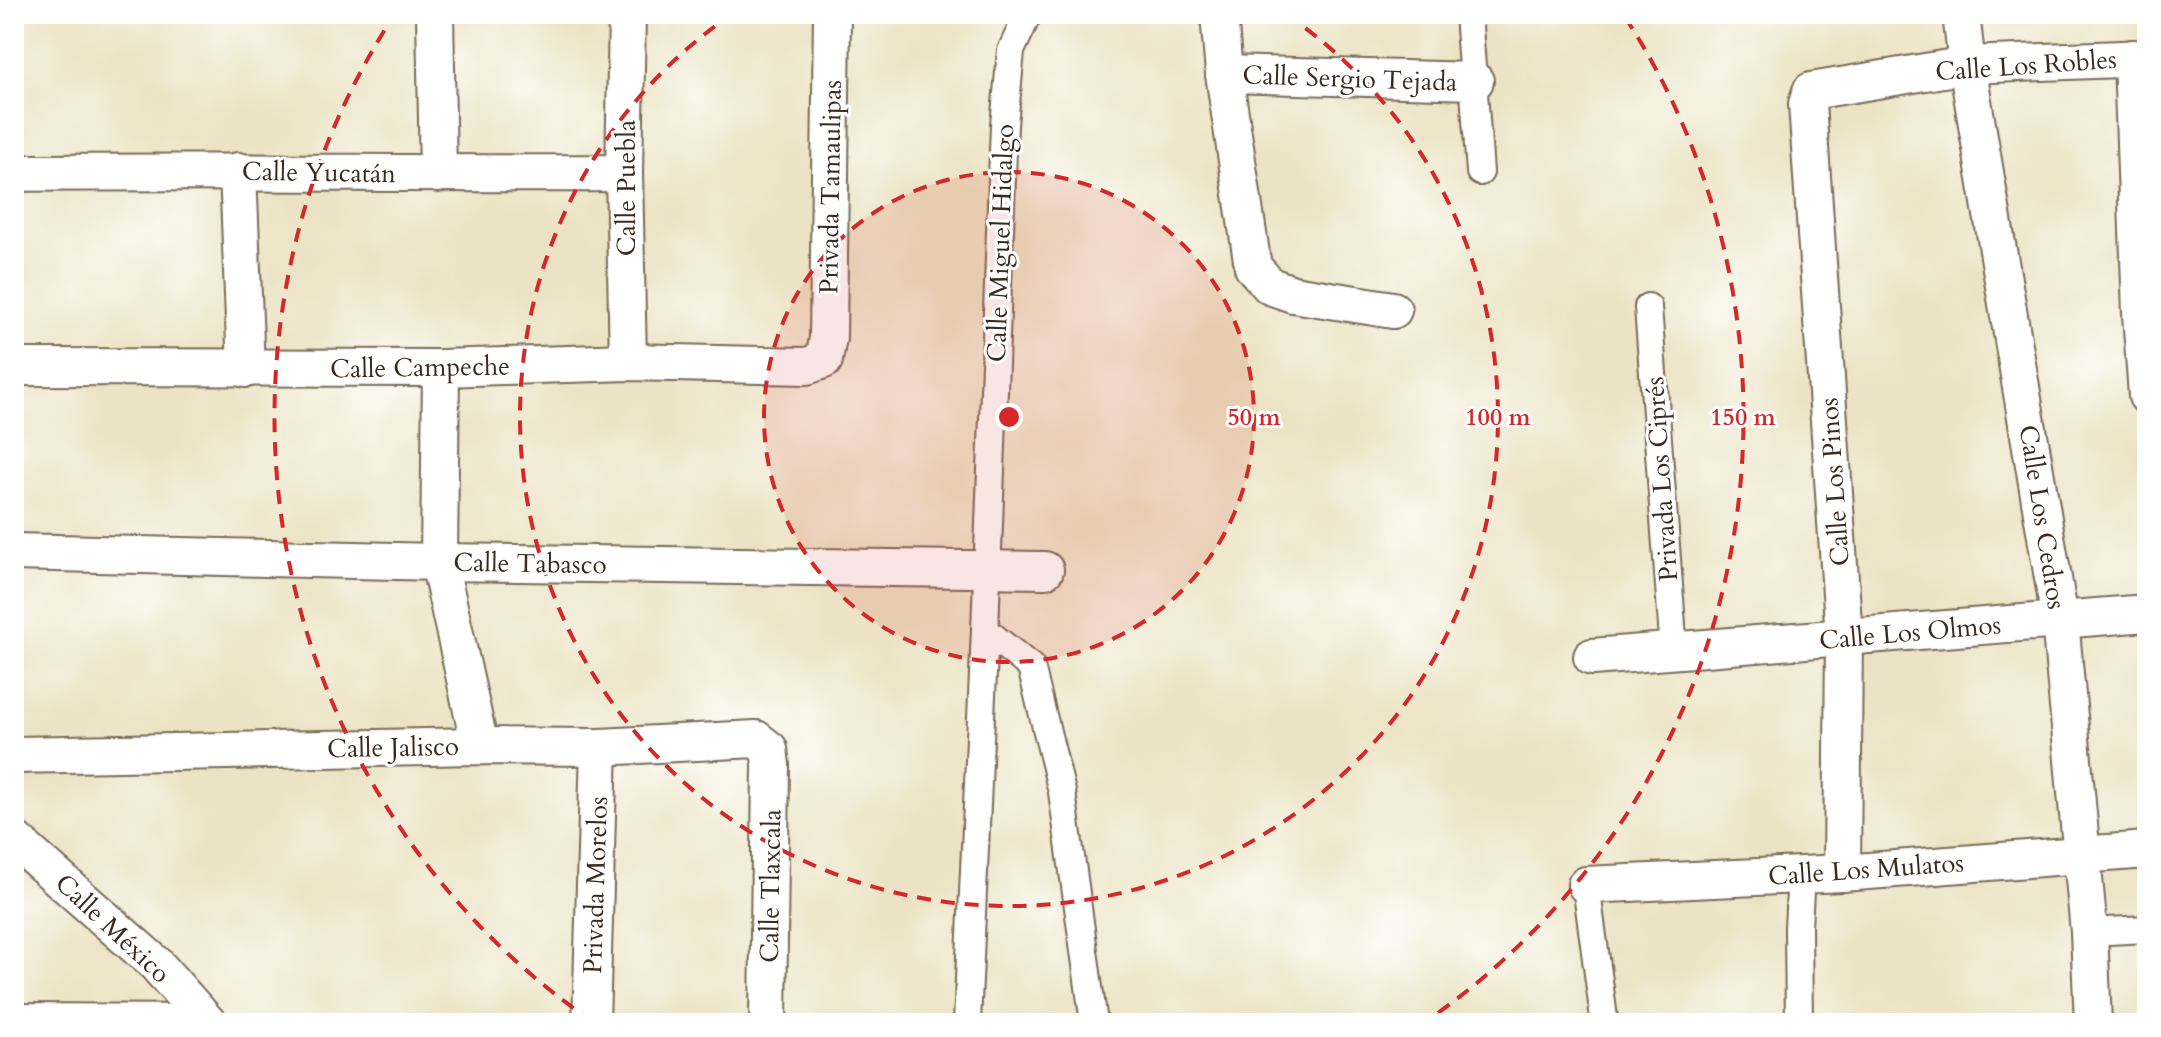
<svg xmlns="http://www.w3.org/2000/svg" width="2161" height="1037" font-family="Cardo,serif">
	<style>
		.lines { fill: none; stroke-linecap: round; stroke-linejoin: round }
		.pedestrian-casing { stroke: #796b58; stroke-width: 30 }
		.minor-casing { stroke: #796b58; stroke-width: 40 }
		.pedestrian { stroke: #fff; stroke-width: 26 }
		.minor { stroke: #fff; stroke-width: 36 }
		.ring { fill: none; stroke: #d62828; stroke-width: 4; stroke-dasharray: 14 10 }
		.labels { text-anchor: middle; stroke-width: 6; stroke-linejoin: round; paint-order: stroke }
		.street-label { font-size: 26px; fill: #3b2a1e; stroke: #fff }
		.centre { fill: #d62828; stroke: #fff; stroke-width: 4 }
		.ring-label { font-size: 24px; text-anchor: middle; font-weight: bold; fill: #d62828; stroke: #fff; stroke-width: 6; stroke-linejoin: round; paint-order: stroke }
	</style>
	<rect width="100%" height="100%" fill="#fff"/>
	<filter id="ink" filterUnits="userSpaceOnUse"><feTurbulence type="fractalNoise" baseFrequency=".0125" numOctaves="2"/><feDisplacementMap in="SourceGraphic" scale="16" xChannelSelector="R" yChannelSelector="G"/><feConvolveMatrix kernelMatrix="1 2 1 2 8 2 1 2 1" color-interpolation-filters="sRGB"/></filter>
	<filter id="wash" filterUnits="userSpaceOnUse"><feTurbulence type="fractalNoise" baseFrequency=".006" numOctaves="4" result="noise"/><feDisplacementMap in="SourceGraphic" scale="32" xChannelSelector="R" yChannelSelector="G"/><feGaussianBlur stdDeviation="1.8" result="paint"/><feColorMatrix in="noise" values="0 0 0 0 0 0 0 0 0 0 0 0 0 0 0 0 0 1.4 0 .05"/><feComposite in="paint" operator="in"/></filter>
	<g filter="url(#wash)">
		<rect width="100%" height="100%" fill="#ebe3c3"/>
	</g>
	<g filter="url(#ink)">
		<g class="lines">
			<defs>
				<g id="pedestrian">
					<path d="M1028 14 1011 51 1004 125 985 630 1031 667 1062 792 1094 1023"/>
					<path d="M1468 14 1480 172"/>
					<path d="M1648 307 1674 652"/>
					<path d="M1586 885 1604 1018"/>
					<path d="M2089 932 2147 929"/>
					<path d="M967 1023 985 630"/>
					<path d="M1799 1023 1798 927 1801 874"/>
				</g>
				<g id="minor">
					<path d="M435 14 438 174"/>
					<path d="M627 14 624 173 628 362"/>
					<path d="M1219 14 1224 74 1253 267 1270 286 1293 294 1393 310"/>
					<path d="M1961 14 1967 65 2060 620 2089 932 2093 1023"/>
					<path d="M2132 58 2141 314 2147 396"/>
					<path d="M1224 74 1475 81"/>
					<path d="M238 171 246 369"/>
					<path d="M14 173C218 171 421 174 624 173"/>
					<path d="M14 367 441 368 628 362 807 366 824 360 828 338 832 14"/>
					<path d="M441 368 439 562 480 746"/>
					<path d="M14 552 439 562 1045 570"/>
					<path d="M1592 657 2147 613"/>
					<path d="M14 755 480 746 599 747 756 739 769 749 771 765 768 1023"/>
					<path d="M14 839 156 964 207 1022"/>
					<path d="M1842 873 1844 637 1807 104 1811 91 1967 65 2147 58"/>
					<path d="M1586 885 1842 873 2147 850"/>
					<path d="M14 1022 208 1023"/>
					<path d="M591 1023 599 747"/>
				</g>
			</defs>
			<!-- pedestrian casing -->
			<use href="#pedestrian" class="pedestrian-casing"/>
			<!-- minor casing -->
			<use href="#minor" class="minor-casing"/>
			<!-- pedestrian -->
			<use href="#pedestrian" class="pedestrian"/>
			<!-- minor -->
			<use href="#minor" class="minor"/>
		</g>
	</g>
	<!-- distance rings -->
	<circle cx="1009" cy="417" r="245" fill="#d62828" fill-opacity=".12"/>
	<g class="ring">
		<circle cx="1009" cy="417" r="245"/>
		<path d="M1286 14A489 489 0 1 1 732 14"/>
		<path d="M593 1022A734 734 0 0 1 393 17M1625 17A734 734 0 0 1 1425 1022"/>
	</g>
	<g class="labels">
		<!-- street labels -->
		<g class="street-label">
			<text transform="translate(2026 65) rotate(-4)" y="9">Calle Los Robles</text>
			<text transform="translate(1350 78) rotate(2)" y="9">Calle Sergio Tejada</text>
			<text transform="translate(319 172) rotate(1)" y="9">Calle Yucatán</text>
			<text transform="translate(830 187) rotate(-89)" y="9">Privada Tamaulipas</text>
			<text transform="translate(626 188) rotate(-90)" y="9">Calle Puebla</text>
			<text transform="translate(1000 243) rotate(-88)" y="9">Calle Miguel Hidalgo</text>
			<text transform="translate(420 367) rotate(-1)" y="9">Calle Campeche</text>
			<text transform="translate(1661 479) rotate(-94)" y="9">Privada Los Ciprés</text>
			<text transform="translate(1834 482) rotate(-94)" y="9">Calle Los Pinos</text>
			<text transform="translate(2043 517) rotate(81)" y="9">Calle Los Cedros</text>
			<text transform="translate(530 563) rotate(1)" y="9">Calle Tabasco</text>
			<text transform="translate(1910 632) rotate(-5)" y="9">Calle Los Olmos</text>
			<text transform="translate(393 747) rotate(-1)" y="9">Calle Jalisco</text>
			<text transform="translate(1866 869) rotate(-4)" y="9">Calle Los Mulatos</text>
			<text transform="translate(595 885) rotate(-88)" y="9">Privada Morelos</text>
			<text transform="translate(770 886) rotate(-89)" y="9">Calle Tlaxcala</text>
			<text transform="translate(113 928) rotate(43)" y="9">Calle México</text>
		</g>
	</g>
	<circle cx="1009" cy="417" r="12" class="centre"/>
	<g class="ring-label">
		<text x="1254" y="425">50 m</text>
		<text x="1498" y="425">100 m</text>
		<text x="1743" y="425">150 m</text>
	</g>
	<!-- margin -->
	<rect width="2161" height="1037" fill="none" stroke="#fff" stroke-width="48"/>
</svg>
